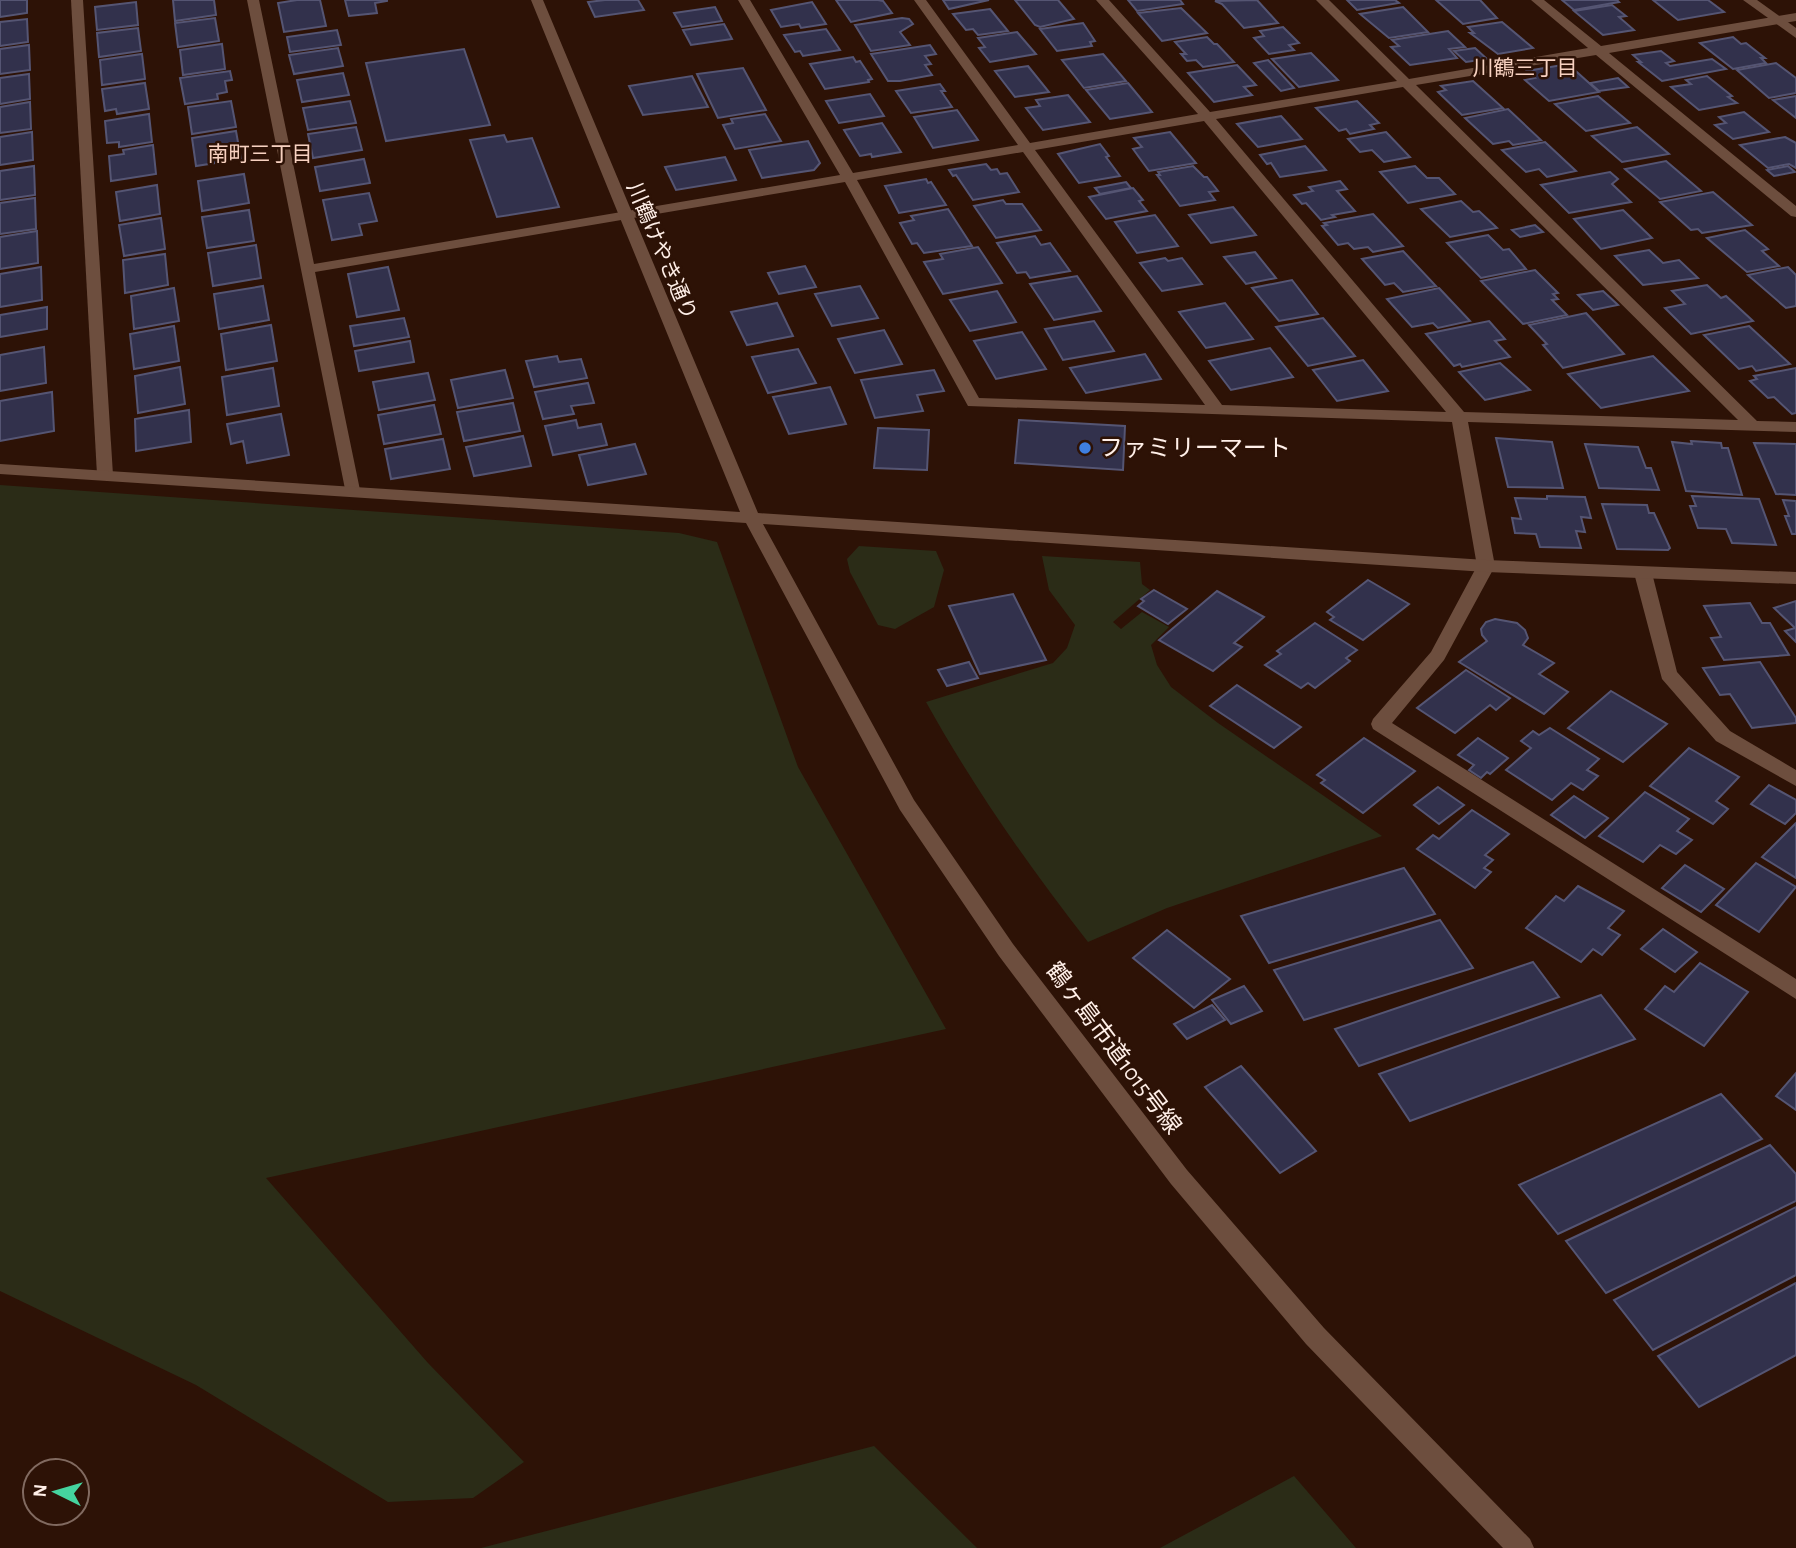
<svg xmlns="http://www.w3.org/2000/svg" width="1796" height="1548" font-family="'Alegreya Sans','Noto Sans JP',sans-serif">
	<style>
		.green { fill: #2b2c17 }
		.building { fill: #32314c; stroke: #555573; stroke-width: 2 }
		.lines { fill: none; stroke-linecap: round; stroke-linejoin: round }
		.minor { fill: #6d4e3e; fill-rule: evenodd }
		.tertiary { fill: #6d4e3e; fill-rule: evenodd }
		.shop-dot { fill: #3f7fe0; stroke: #2d1206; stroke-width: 2.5 }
		.labels { text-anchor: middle; stroke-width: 5; stroke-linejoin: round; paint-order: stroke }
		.far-neighbourhood-label { font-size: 21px; fill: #f7d1c0; stroke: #2d1206 }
		.far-street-label { font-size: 21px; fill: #ffefe8; stroke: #2d1206 }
		.poi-label { font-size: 24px; fill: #ffefe8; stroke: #2d1206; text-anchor: start }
		.street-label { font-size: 24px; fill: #ffefe8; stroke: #2d1206 }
	</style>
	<rect width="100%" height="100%" fill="#2d1206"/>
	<!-- green -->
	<g class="green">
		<path d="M0 485 679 533 717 542 798 767 946 1029 266 1178 428 1363 524 1462 473 1498 388 1502 196 1385 0 1291Z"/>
		<path d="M859 546 936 551 944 570 934 607 895 629 878 625 850 572 847 559Z"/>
		<path d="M1042 556 1140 562 1142 584 1150 590 1113 622 1121 629 1142 612 1169 627 1151 645 1157 665 1171 687 1218 723 1382 836 1167 908 1088 942C1027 864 974 788 926 702L1053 663 1067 648 1075 625 1049 590Z"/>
		<path d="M874 1446 977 1548H481Z"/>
		<path d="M1294 1476 1356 1548H1160Z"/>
	</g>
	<!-- building -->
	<g class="building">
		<path d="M0 0H27V13L0 17Z"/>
		<path d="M173 0H214L216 15 175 21Z"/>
		<path d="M297 0H320L326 26 284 32 278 3Z"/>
		<path d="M345 0H387V1L375 3 377 13 349 16Z"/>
		<path d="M605 0H638L644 10 595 17 588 2Z"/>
		<path d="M836 0H878L883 1 892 13 851 22Z"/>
		<path d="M943 0H989L949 9Z"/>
		<path d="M1015 0H1058L1074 19 1040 27 1035 25Z"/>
		<path d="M1128 0H1180L1183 4 1137 11Z"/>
		<path d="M1257 0 1278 23 1244 28 1222 4 1215 1Z"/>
		<path d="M1347 0H1395L1399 3 1357 10Z"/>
		<path d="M1436 0H1480L1497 18 1463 24Z"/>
		<path d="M1562 0H1617L1619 2 1574 10Z"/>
		<path d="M1653 0H1708L1724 12 1678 20Z"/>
		<path d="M136 2 138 25 97 30 95 7Z"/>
		<path d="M812 2 826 24 801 28 799 24 781 27 771 10Z"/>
		<path d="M1612 5 1626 16 1619 17 1634 30 1603 35 1574 11Z"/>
		<path d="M715 7 722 21 682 27 674 13Z"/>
		<path d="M1403 7 1428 32 1389 38 1360 14Z"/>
		<path d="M1181 8 1207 33 1162 41 1138 13Z"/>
		<path d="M990 9 1008 31 978 35 973 29 966 30 953 14Z"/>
		<path d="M215 18 219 41 178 47 175 23Z"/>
		<path d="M902 18 909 19 913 24 900 32 910 45 871 51 855 25Z"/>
		<path d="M27 19 28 42 0 46V22Z"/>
		<path d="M1502 22 1533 48 1498 54 1470 33H1474L1468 27Z"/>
		<path d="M1083 23 1095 41 1090 42 1092 46 1057 51 1040 29Z"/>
		<path d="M724 24 732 39 691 45 683 30Z"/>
		<path d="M1283 27 1299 43 1289 45 1294 50 1269 54 1254 38 1264 36 1260 31Z"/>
		<path d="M138 28 141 51 99 57 97 33Z"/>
		<path d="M826 29 840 50 803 56 800 51 795 52 784 35Z"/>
		<path d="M337 30 341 45 290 52 287 37Z"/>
		<path d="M1448 31 1465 47 1449 49 1457 58 1410 65 1391 47 1399 46 1392 40Z"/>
		<path d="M1017 32 1036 54 990 62 979 48 985 47 978 38Z"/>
		<path d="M1207 37 1214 44H1217L1234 62 1203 67 1196 60 1187 61 1181 54H1186L1175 42Z"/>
		<path d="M1733 37 1741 44 1746 43 1765 58H1761L1766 63 1733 69 1700 43Z"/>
		<path d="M222 44 225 69 183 75 180 50Z"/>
		<path d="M29 45 30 70 0 74V49Z"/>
		<path d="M930 45 936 54 925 56 931 64 925 65 932 75 900 81H888L871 54Z"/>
		<path d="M338 48 343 66 294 74 289 55Z"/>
		<path d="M1475 48 1487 59 1466 62 1454 51Z"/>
		<path d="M464 49 490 125 386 141 366 63Z"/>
		<path d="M1661 51 1674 61 1666 63 1670 66 1712 59 1726 69 1662 81 1638 62H1641L1633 55Z"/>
		<path d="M1311 53 1338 80 1299 87 1272 59Z"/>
		<path d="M142 54 145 79 102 85 100 60Z"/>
		<path d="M1103 54 1126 81 1084 88 1062 60Z"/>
		<path d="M853 57 856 62 860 61 872 79 868 80 869 82 825 89 810 64Z"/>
		<path d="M1268 60 1294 88 1281 91 1254 63Z"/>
		<path d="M1776 63 1796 78V93L1769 98 1737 70Z"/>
		<path d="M1568 64 1599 92 1549 101 1525 80 1535 78 1527 71Z"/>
		<path d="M1237 65 1256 85 1244 87 1252 95 1214 102 1188 73Z"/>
		<path d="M1028 66 1049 92 1015 97 995 71Z"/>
		<path d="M743 68 766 110 718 118 697 74Z"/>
		<path d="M230 71 232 80 225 81 227 92 217 94 218 99 185 104 180 78Z"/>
		<path d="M343 73 349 95 302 102 297 80Z"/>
		<path d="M29 74 30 99 0 104V78Z"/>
		<path d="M692 76 708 107 643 115 629 86Z"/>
		<path d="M1707 76 1732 96 1728 97 1737 103 1699 110 1671 87 1691 84 1686 80Z"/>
		<path d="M1618 78 1628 87 1599 91 1590 83Z"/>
		<path d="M1473 81 1503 108 1462 115 1438 92 1446 90 1441 86Z"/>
		<path d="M145 83 149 109 117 114 116 109 105 111 102 89Z"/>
		<path d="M1128 83 1152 112 1110 119 1086 90Z"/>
		<path d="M940 84 945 91H941L952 107 911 113 896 91Z"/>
		<path d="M870 94 884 116 839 123 826 101Z"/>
		<path d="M1068 95 1090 122 1043 130 1026 108 1040 106 1036 100Z"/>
		<path d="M1598 96 1630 123 1586 131 1555 104Z"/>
		<path d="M1796 96V118L1773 100Z"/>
		<path d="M231 101 236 127 192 134 188 107Z"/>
		<path d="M350 101 356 123 308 130 303 108Z"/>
		<path d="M1357 101 1379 123 1370 125 1374 129 1350 134 1346 129 1339 131 1316 108Z"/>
		<path d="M30 102 31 129 0 133V107Z"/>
		<path d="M1508 109 1541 140 1513 145 1509 141 1493 144 1465 118Z"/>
		<path d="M957 110 978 140 933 148 914 117Z"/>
		<path d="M1744 112 1769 132 1733 139 1715 125 1726 123 1719 117Z"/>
		<path d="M149 114 152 142 119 147V142L107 143 105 121Z"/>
		<path d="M765 114 781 141 735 149 723 125 733 123 731 119Z"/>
		<path d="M1281 116 1302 139 1258 147 1237 124Z"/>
		<path d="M882 123 901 152 872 157 871 154 860 156 844 130Z"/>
		<path d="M356 127 362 150 313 158 308 134Z"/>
		<path d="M1637 127 1669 154 1622 162 1592 136Z"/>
		<path d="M236 131 241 159 196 166 192 138Z"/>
		<path d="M32 132 33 160 0 165V137Z"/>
		<path d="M1170 132 1196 163 1149 171 1133 149 1142 147 1134 138Z"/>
		<path d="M1386 132 1410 157 1384 162 1372 150 1360 152 1348 139Z"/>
		<path d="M504 135 507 142 532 138 559 207 497 217 470 140Z"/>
		<path d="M1785 137 1796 143V168L1789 164 1768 168 1740 145Z"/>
		<path d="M808 141 820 163 814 170 762 178 749 150Z"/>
		<path d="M1545 142 1576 171 1547 177 1539 169 1526 172 1502 150Z"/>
		<path d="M1100 144 1109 156 1106 157 1120 176 1079 183 1058 154Z"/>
		<path d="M153 145 156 174 111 181 109 156 124 154 123 150Z"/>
		<path d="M1305 146 1326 170 1280 177 1271 163 1267 164 1260 155Z"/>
		<path d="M725 157 736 180 676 190 665 167Z"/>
		<path d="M364 159 370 183 320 191 315 167Z"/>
		<path d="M1666 161 1701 191 1660 199 1625 169Z"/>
		<path d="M986 164 991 170 997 169 1000 174 1007 173 1019 192 973 200 956 175 953 176 949 170Z"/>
		<path d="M34 166 35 195 0 200V171Z"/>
		<path d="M1193 166 1204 177H1207L1218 191 1209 192 1215 200 1180 206 1157 175H1160L1158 172Z"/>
		<path d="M1415 166 1427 178H1439L1455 194 1408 203 1380 172Z"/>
		<path d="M1788 166 1795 172 1774 176 1767 170Z"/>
		<path d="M1610 172 1618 179 1612 184 1631 202 1569 213 1541 185Z"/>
		<path d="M244 174 249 203 202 211 198 181Z"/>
		<path d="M926 179 928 183 931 182 946 205 899 213 885 186Z"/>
		<path d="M1340 181 1347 189 1337 191 1355 211 1332 215 1335 217 1321 220 1306 203 1302 204 1294 195 1313 191 1309 187Z"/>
		<path d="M1126 182 1131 188 1100 194 1095 188Z"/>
		<path d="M157 185 160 214 120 221 116 192Z"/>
		<path d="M1133 188 1143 200 1139 201 1147 211 1106 219 1089 197Z"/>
		<path d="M1713 192 1752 225 1702 233 1698 229 1691 230 1660 202Z"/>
		<path d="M369 193 377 221 359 224 362 235 332 240 323 200Z"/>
		<path d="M35 198 36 229 0 234V203Z"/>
		<path d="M1003 200 1006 204H1022L1041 230 996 238 974 206Z"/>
		<path d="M1461 201 1473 212 1479 211 1497 228 1450 237 1421 209Z"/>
		<path d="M1233 207 1256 235 1211 243 1189 215Z"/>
		<path d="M948 209 972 246 924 253 917 243 912 244 900 223 914 220 911 216Z"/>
		<path d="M249 210 254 241 207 248 202 217Z"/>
		<path d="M1623 210 1652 238 1601 249 1574 219Z"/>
		<path d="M1373 214 1403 246 1373 252 1368 247 1354 249 1348 243 1338 245 1322 226 1327 225 1324 223Z"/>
		<path d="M1155 215 1178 246 1137 253 1115 222Z"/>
		<path d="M161 218 165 249 124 256 119 225Z"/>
		<path d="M1535 225 1543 232 1520 237 1512 230Z"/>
		<path d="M1745 230 1768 249 1762 251 1779 266 1747 272 1707 238Z"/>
		<path d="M37 231 38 263 0 269V237Z"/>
		<path d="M1488 235 1503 250 1509 249 1526 269 1481 278 1447 243Z"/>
		<path d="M1035 236 1041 245 1050 243 1070 271 1030 278 1026 272 1017 273 997 243Z"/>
		<path d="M256 245 261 278 213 286 208 253Z"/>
		<path d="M978 247 1002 283 943 294 924 262 943 259 940 254Z"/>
		<path d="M1649 250 1663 263 1679 260 1698 278 1643 285 1615 256Z"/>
		<path d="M1403 251 1436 286 1403 292 1394 283 1385 285 1362 259Z"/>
		<path d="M1255 252 1276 278 1246 284 1224 257Z"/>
		<path d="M165 254 168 285 125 293 123 260Z"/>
		<path d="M1165 258 1168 261 1182 258 1202 284 1162 291 1140 263Z"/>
		<path d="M805 266 816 287 779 294 768 273Z"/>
		<path d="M41 267 42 300 0 307V274Z"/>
		<path d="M388 267 399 310 357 317 348 274Z"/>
		<path d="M1788 267 1796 275V306L1786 308 1748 275Z"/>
		<path d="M1535 270 1558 293 1553 294 1558 299 1552 300 1567 315 1523 324 1481 281Z"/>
		<path d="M1077 276 1101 311 1054 320 1030 284Z"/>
		<path d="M1292 280 1318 314 1279 321 1252 288Z"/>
		<path d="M1707 285 1721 298 1726 296 1753 321 1691 334 1665 308 1685 304 1672 291Z"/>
		<path d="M263 286 269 320 219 329 214 294Z"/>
		<path d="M860 286 878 318 832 326 815 294Z"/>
		<path d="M174 288 179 321 134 329 131 296Z"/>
		<path d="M1439 288 1470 321 1438 328 1433 323 1412 327 1387 299Z"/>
		<path d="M997 291 1016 322 970 331 950 300Z"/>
		<path d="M1603 291 1618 305 1593 310 1578 295Z"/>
		<path d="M777 303 793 336 747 345 731 312Z"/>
		<path d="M1225 303 1253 339 1206 348 1179 312Z"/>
		<path d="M47 307V329L0 337V315Z"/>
		<path d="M1586 313 1624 354 1563 368 1543 345 1547 344 1529 325Z"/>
		<path d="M404 318 409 337 354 346 350 326Z"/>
		<path d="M1323 318 1355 356 1308 366 1276 327Z"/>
		<path d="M1094 321 1114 351 1063 360 1045 329Z"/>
		<path d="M1489 321 1505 339 1495 341 1510 357 1462 367 1460 364 1454 366 1426 334Z"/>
		<path d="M271 325 277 361 226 370 221 334Z"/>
		<path d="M174 326 179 361 134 369 130 334Z"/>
		<path d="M1749 326 1790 364 1756 371 1752 366 1739 369 1704 335Z"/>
		<path d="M884 330 902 364 855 373 838 339Z"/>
		<path d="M1022 332 1046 369 996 379 974 341Z"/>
		<path d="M410 341 414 362 359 371 355 351Z"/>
		<path d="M44 347 46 383 0 391V355Z"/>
		<path d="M1270 348 1293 377 1231 390 1209 361Z"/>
		<path d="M798 349 816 383 768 393 752 357Z"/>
		<path d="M1145 354 1161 379 1086 393 1070 368Z"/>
		<path d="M557 356 559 362 581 359 587 378 534 387 526 361Z"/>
		<path d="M1653 356 1689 391 1601 408 1568 374Z"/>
		<path d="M1363 360 1388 391 1337 401 1313 370Z"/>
		<path d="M1500 363 1530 390 1485 400 1459 372Z"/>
		<path d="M180 367 185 404 138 413 135 376Z"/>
		<path d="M273 368 279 406 227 415 222 377Z"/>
		<path d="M1796 368V413L1792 414 1774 397 1768 398 1750 381 1757 379 1754 376Z"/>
		<path d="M505 370 513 398 458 408 451 380Z"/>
		<path d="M934 370 944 391 917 395 923 411 875 418 861 380Z"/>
		<path d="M428 373 435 400 379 410 373 382Z"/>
		<path d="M588 383 594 403 571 406 574 414 543 419 535 392Z"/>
		<path d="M830 387 846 424 789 434 773 397Z"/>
		<path d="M52 392 54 431 0 441V401Z"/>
		<path d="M513 403 520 431 464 441 457 412Z"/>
		<path d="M434 405 441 434 384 444 378 415Z"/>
		<path d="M189 410 191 442 136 451 135 419Z"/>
		<path d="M281 414 289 455 247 463 243 441 231 444 227 424Z"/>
		<path d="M576 420 578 428 601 424 607 445 553 455 545 426Z"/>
		<path d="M1019 420 1125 426 1123 470 1015 463Z"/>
		<path d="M878 428 929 430 927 470 874 468Z"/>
		<path d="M523 436 531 466 474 476 466 447Z"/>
		<path d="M1496 438 1552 442 1563 488 1508 487Z"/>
		<path d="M443 439 450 469 391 479 385 449Z"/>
		<path d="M1691 441 1721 443 1722 448H1728L1742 495 1686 491 1672 442 1692 444Z"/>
		<path d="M1754 443 1796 444V495L1776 494Z"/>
		<path d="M635 444 646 474 588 485 579 455Z"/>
		<path d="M1585 444 1638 447 1646 468H1651L1659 490 1599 488Z"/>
		<path d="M1547 496 1585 497 1591 518 1581 517 1585 532 1576 531 1581 548 1540 547 1536 534 1515 533 1512 518 1521 519 1515 498 1547 499Z"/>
		<path d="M1692 496 1759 499 1776 545 1732 543 1726 529 1698 528 1690 506H1696Z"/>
		<path d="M1783 500 1796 501V534H1792L1785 516H1789Z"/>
		<path d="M1602 504 1647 505 1649 513H1654L1670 548 1668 550 1617 549Z"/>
		<path d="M1368 580 1409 604 1363 640 1330 620 1334 617 1327 612Z"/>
		<path d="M1154 590 1187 609 1168 624 1138 606 1144 601 1141 599Z"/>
		<path d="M1217 591 1264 617 1234 643 1242 647 1213 671 1159 640Z"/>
		<path d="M1013 594 1046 660 980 674 949 606Z"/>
		<path d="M1796 601V642L1785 631 1795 628 1774 608Z"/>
		<path d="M1750 603 1762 623H1770L1789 655 1724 660 1711 638 1721 637 1704 606Z"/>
		<path d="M1495 619 1517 623 1525 630 1528 638 1523 645 1554 663 1539 674 1568 692 1544 714 1459 662 1487 641 1482 635 1481 629 1486 622Z"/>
		<path d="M1315 623 1357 650 1346 658 1350 661 1315 688 1308 683 1301 688 1265 665 1281 654 1277 651Z"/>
		<path d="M969 662 978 678 947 686 938 670Z"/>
		<path d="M1760 662 1796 718V723L1752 728 1730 694 1720 695 1703 668Z"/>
		<path d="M1466 670 1510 698 1496 710 1490 705 1455 733 1417 708Z"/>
		<path d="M1237 685 1301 727 1274 748 1210 706Z"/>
		<path d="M1611 691 1667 724 1623 762 1568 728Z"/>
		<path d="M1550 728 1599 759 1587 770 1598 776 1583 790 1571 783 1552 800 1506 770 1531 748 1521 741 1533 731 1539 735Z"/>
		<path d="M1364 738 1415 771 1363 813 1321 783 1325 780 1317 775Z"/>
		<path d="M1478 738 1508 758 1490 774 1487 772 1481 778 1469 770 1474 765 1458 755Z"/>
		<path d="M1689 748 1739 777 1716 801 1728 809 1713 824 1650 786Z"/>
		<path d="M1769 785 1796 800V813L1785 824 1751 804Z"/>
		<path d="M1438 787 1464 805 1439 824 1414 805Z"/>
		<path d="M1645 792 1689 819 1677 831 1692 840 1676 854 1660 845 1643 862 1599 836Z"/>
		<path d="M1574 796 1608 818 1585 838 1551 815Z"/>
		<path d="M1472 810 1509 834 1485 855 1493 860 1484 868 1491 872 1475 888 1417 849 1433 835 1439 839Z"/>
		<path d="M1796 823V878L1762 857Z"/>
		<path d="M1756 863 1796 887 1759 932 1716 905Z"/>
		<path d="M1685 865 1724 889 1701 912 1662 888Z"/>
		<path d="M1404 868 1435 914 1269 963 1241 916Z"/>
		<path d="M1578 886 1624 911 1608 928 1620 935 1602 955 1593 949 1581 962 1526 928 1556 896 1564 901Z"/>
		<path d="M1440 920 1473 968 1304 1020 1274 970Z"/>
		<path d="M1663 929 1697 952 1675 972 1641 949Z"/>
		<path d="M1167 930 1230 979 1194 1008 1133 958Z"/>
		<path d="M1533 962 1559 997 1359 1066 1335 1029Z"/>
		<path d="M1700 963 1748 992 1704 1046 1645 1009 1665 986 1674 992Z"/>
		<path d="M1244 986 1262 1011 1231 1024 1212 1000Z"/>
		<path d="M1601 995 1635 1039 1410 1121 1379 1074Z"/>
		<path d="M1212 1005 1225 1020 1187 1039 1174 1024Z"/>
		<path d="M1241 1066 1316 1151 1280 1173 1205 1087Z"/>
		<path d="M1796 1073V1110L1776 1096Z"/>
		<path d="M1721 1094 1762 1139 1558 1234 1519 1185Z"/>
		<path d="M1770 1145 1796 1174V1201L1606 1293 1566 1241Z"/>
		<path d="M1796 1207V1275L1653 1350 1614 1300Z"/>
		<path d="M1796 1283V1355L1699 1407 1658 1356Z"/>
	</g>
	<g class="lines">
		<!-- minor -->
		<g class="minor">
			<path d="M71 0H83L113 475 105 480 97 475Z"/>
			<path d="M247 0H259L314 264 840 175 738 0H750L853 173 1018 145 914 0H926L1030 143 1198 114 1096 0H1109L1210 112 1397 81 1316 0H1329L1409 79 1588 48 1531 0H1544L1601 46 1796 13V21L1609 53 1796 206V217L1791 216 1596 55 1416 85 1757 421 1796 422V432L1468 422 1495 566 1444 660 1392 723 1796 979V999L1373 729 1371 724 1373 719 1431 652 1477 566 1452 422 968 406 845 182 315 272 360 490 352 495 346 494ZM1403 87 1738 420 1464 412 1216 119ZM1204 121 1446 412 1222 405 1035 150ZM1023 152 1205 405 979 398 857 180Z"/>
			<path d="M1643 567 1652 573 1677 672 1730 731 1796 770V786L1716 741 1662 679 1634 573Z"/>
		</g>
		<!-- tertiary -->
		<g class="tertiary">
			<path d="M531 0H543L758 513 1486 560 1796 572V584L1486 572 763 524 914 800 1013 944 1187 1170 1324 1328 1530 1539 1534 1548H1503L1306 1344 1171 1184 999 956 900 810 746 523 0 474V464L740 512Z"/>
			<path d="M1743 0H1757L1796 28V38Z"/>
		</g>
	</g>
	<!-- markers -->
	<circle class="shop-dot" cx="1085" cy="448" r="7"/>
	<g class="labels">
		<!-- far-neighbourhood labels -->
		<g class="far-neighbourhood-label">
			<text x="1525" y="75">川鶴三丁目</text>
			<text x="260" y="161">南町三丁目</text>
		</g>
		<!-- far-street labels -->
		<g class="far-street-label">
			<text transform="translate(662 251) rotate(67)" y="7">川鶴けやき通り</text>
		</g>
		<!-- poi labels -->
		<g class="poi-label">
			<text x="1099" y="456">ファミリーマート</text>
		</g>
		<!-- street labels -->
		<g class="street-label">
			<text transform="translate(1114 1048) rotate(53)" y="8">鶴ヶ島市道1015号線</text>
		</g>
	</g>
	<!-- north arrow -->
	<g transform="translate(56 1492) rotate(275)"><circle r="33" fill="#2d1206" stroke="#816a60" stroke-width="2"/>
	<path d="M0-5L12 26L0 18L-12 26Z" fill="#45d49f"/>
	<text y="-10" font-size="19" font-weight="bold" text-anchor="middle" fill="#ffefe8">N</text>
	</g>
</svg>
